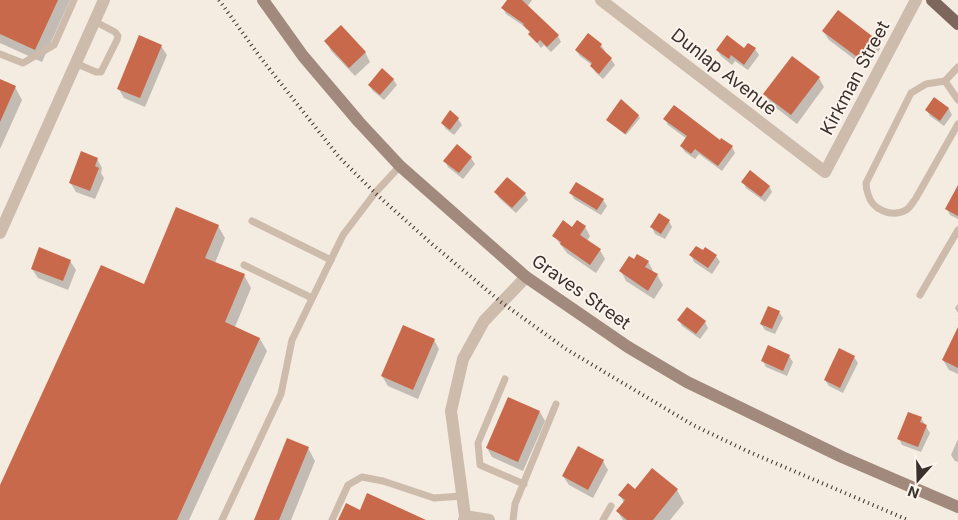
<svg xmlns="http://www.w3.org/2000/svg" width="958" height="520" font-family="Inter,sans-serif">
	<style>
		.shadow { fill: #0003 }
		.building { fill: #c8694b }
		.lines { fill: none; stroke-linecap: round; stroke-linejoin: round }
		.lane { stroke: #cdbbac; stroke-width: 7 }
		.street { stroke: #cdbbac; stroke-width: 12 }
		.secondary { stroke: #a18a7d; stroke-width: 12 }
		.primary { stroke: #7d675c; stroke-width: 12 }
		.rail { stroke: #3b302b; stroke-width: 4; stroke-dasharray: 1 4; stroke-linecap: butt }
		.labels { text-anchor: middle; stroke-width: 4; stroke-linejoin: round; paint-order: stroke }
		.street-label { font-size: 18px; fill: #3b302b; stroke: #fbf5ee }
	</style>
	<rect width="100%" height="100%" fill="#f4ebe1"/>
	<!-- shadow -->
	<g class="shadow">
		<path d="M0 0H70L42 62 0 43Z"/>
		<path d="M508 0H532L527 7 558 36 561 42 551 52 544 45 541 48 530 34 535 36 527 28V30L525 27 506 14 503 8Z"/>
		<path d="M823 31 875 39 880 49 866 68 829 40Z"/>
		<path d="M326 41 365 52 370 62 355 76 331 51Z"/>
		<path d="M601 45 605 51 604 52 611 59 615 65 603 79 595 72 592 65 580 56 576 50Z"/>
		<path d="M161 46 167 55 145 107 124 98 118 88Z"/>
		<path d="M755 49 759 55 748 70 735 61 732 65 721 56 717 50Z"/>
		<path d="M819 78 824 87 797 124 770 103 765 94Z"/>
		<path d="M393 79 397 85 384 100 373 91 369 85Z"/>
		<path d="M0 81 15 87 22 100 0 149Z"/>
		<path d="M935 99 949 109 952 115 944 126 930 116 927 110Z"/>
		<path d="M638 115 640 118 626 135 607 120Z"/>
		<path d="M458 119 462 125 454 135 446 129 442 123Z"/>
		<path d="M665 119 732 147 735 153 722 171 699 154 695 159 685 152 681 146 687 139 668 125Z"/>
		<path d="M457 146 471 158 475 164 463 179 448 167 445 161Z"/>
		<path d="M97 159 102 168 101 173 104 178 95 199 76 192 70 182Z"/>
		<path d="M743 182 769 186 772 192 765 202 746 188Z"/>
		<path d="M958 187V219L950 215 947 209Z"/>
		<path d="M496 192 525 194 528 200 516 213 499 198Z"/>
		<path d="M571 193 603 200 607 206 601 215 574 199Z"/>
		<path d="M669 221 672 227 665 239 655 234 652 227Z"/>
		<path d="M218 226 225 238 215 263 244 275 251 288 235 327 260 339 267 351 189 520H0V488L144 286Z"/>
		<path d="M585 227 590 236 587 241 600 250 605 259 596 273 567 253 554 236 573 229Z"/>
		<path d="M705 249 716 256 720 262 712 274 694 262 691 255 703 252Z"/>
		<path d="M70 261 76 270 68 290 38 278 32 269Z"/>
		<path d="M634 261H648L653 271 652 272 657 275 663 285 654 299 626 281 621 271Z"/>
		<path d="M958 304V313L955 308Z"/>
		<path d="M779 312 783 318 775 334 765 330 761 324Z"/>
		<path d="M679 320 705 322 708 328 700 339 682 326Z"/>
		<path d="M434 340 439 349 418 399 388 386 382 376Z"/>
		<path d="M958 343V374L949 370 943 360Z"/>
		<path d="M789 356 793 362 787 376 766 367 763 361Z"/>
		<path d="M854 357 858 363 843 393 829 386 825 380Z"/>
		<path d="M540 412 545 421 523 471 492 457 487 448Z"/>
		<path d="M921 418 930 433 921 452 902 445 899 439Z"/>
		<path d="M958 439V462L955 461 951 455Z"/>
		<path d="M308 448 315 461 291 520H255Z"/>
		<path d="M603 461 608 470 593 498 569 485 563 476Z"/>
		<path d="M652 470 677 490 684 503 670 520H623L618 512 624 503 620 495 635 491Z"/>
	</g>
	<!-- building -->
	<g class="building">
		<path d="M0 0H58L35 50 0 34Z"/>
		<path d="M507 0H522L559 35 547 47 540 40 537 43 528 34 530 32 523 25 524 24 501 8Z"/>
		<path d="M838 10 876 39 860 59 822 31Z"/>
		<path d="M341 25 366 52 349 68 324 41Z"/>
		<path d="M588 33 602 44 600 47 612 58 599 74 590 66 592 63 575 50Z"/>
		<path d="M139 35 162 45 140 98 117 89Z"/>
		<path d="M727 35 744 48 748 43 756 48 744 65 731 55 729 59 716 50Z"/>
		<path d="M792 56 820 77 791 115 763 94Z"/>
		<path d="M382 68 394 79 380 95 368 85Z"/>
		<path d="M0 79 16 86 0 122Z"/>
		<path d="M934 97 949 108 940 121 925 110Z"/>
		<path d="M621 99 639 115 625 134 606 120Z"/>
		<path d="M674 105 720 140 721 138 733 146 718 166 695 149 691 154 680 146 687 136 663 119Z"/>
		<path d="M450 110 459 118 450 130 441 123Z"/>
		<path d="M457 144 472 157 459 173 443 161Z"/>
		<path d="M81 151 98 158 95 166 99 168 90 191 69 183Z"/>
		<path d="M750 170 770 186 761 197 741 182Z"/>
		<path d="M507 177 526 193 512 208 494 192Z"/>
		<path d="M576 182 604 199 597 210 569 193Z"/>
		<path d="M958 185V216L945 209Z"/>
		<path d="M176 207 219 225 205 258 245 274 225 322 260 338 177 520H0V485L101 265 144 284Z"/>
		<path d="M659 213 670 220 661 234 650 227Z"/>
		<path d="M563 220 572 227 577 220 586 226 580 235 601 249 590 265 560 244 561 242 552 236Z"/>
		<path d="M696 246 703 250 705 247 717 255 708 268 689 255Z"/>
		<path d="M39 247 71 260 63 281 31 269Z"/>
		<path d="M637 254 649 261 645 267 658 274 648 291 619 271 629 256 634 259Z"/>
		<path d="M768 306 780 311 772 329 760 324Z"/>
		<path d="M687 307 706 321 696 334 677 320Z"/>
		<path d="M403 325 435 339 413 390 381 376Z"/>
		<path d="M958 327V368L942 360Z"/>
		<path d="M768 345 790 355 783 371 761 361Z"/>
		<path d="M839 348 855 356 840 388 824 380Z"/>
		<path d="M508 397 540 411 518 462 486 448Z"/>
		<path d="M908 412 922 417 920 422 927 425 918 447 897 439Z"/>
		<path d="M287 438 309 447 279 520H254Z"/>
		<path d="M578 446 604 460 588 490 562 476Z"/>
		<path d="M652 468 678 489 653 520H627L616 511 625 500 618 495 628 483 635 489Z"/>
		<path d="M367 493 426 520H338L346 503 360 510Z"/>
	</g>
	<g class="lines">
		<!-- lane -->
		<g class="lane">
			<path d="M0 54 23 63 54 45 74 0"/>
			<path d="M75 63 96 72H101L117 40 118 36 115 32 94 21"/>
			<path d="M958 67 945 81 926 84 911 93 866 183C866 186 867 191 868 194 872 210 892 218 906 210 910 208 913 202 916 198L958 124"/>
			<path d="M945 81 958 100"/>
			<path d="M252 221 331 260"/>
			<path d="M244 265 312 298"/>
			<path d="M920 295 958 230"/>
			<path d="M505 379 478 443 480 465 524 484"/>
			<path d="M222 520 281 394 292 340 343 235 375 193 400 166"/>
			<path d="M332 520 348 485 362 477 383 481 434 498 462 496"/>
			<path d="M513 520 515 504 556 404"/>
			<path d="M603 520 611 506"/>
		</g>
		<!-- street -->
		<g class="street">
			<path d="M601 0 825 172 916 0"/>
			<path d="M0 233 104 0"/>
			<path d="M465 516 489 520"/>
			<path d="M464 520 465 516 451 411 463 359 484 321 526 277"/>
		</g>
		<!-- secondary -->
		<path class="secondary" d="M263 0 303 56 359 122 400 166 526 277 628 347 687 382 842 457 958 507"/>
		<!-- primary -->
		<path class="primary" d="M932 0 958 24"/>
		<!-- rail -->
		<path class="rail" d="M219 0 260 57 339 157 375 193 432 244 501 302 566 349 693 425 747 451 908 520"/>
	</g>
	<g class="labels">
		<!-- street labels -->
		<g class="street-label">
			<text transform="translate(724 72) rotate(38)" y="6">Dunlap Avenue</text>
			<text transform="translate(855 78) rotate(-62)" y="6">Kirkman Street</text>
			<text transform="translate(581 292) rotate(35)" y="6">Graves Street</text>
		</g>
	</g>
	<!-- north arrow -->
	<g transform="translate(918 480) rotate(200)" stroke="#fbf5ee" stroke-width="4" paint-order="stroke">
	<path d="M0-4L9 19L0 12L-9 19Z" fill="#3b302b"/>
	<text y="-8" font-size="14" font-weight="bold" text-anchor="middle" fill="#3b302b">N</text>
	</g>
</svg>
